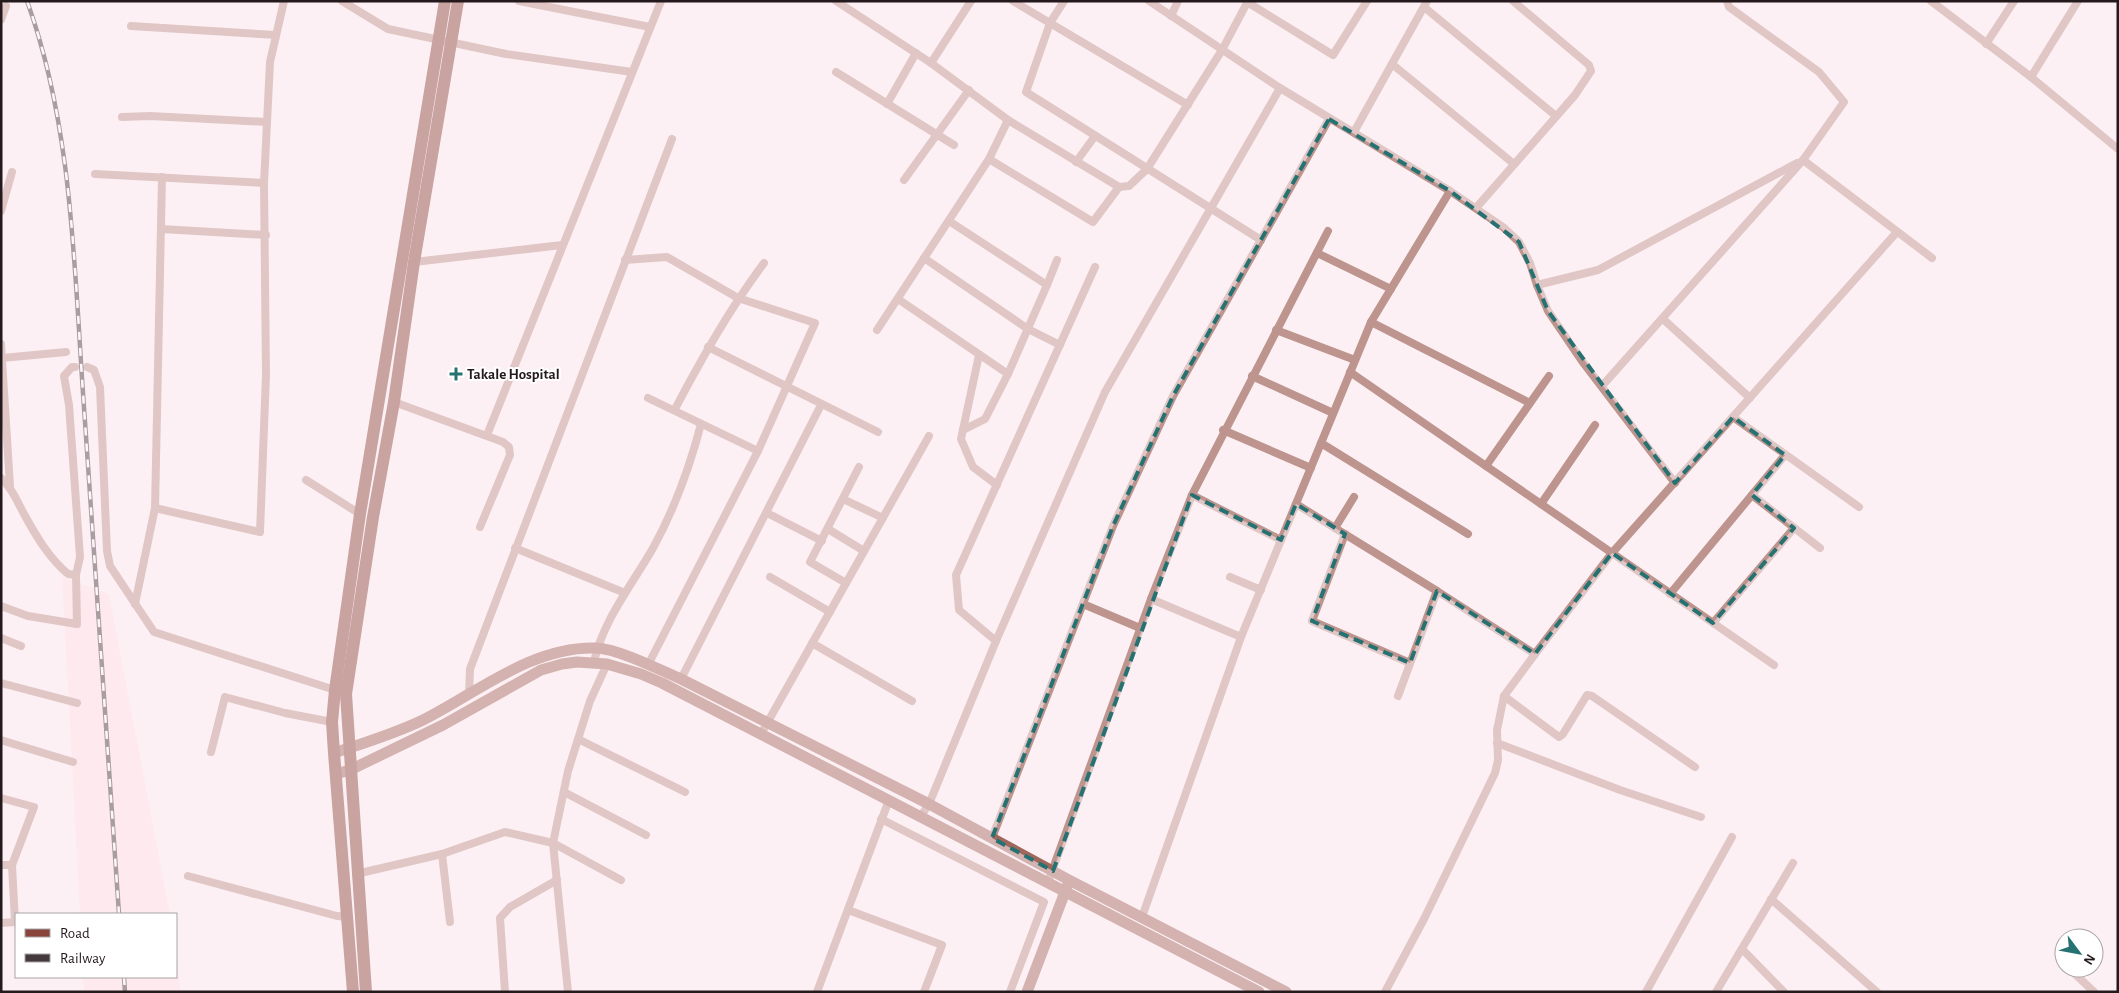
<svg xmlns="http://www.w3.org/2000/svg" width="2119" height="993" font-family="'Alegreya Sans',sans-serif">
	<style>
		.built { fill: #ffdfe9 }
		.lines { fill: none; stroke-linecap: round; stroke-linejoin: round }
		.street { stroke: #bd958e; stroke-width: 8 }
		.secondary { stroke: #a0675d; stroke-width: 11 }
		.primary { stroke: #89453b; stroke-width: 12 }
		.rail-casing { stroke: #44393d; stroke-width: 4.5 }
		.rail { stroke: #fff; stroke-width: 2.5; stroke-dasharray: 8; stroke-linecap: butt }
		.marked { fill: none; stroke: #267172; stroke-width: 4; stroke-dasharray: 10 6; stroke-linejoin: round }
		.poi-dot { fill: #267172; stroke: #fff; stroke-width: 2 }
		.labels { text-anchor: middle; stroke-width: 4; stroke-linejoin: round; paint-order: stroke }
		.poi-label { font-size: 15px; font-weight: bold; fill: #24191d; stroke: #fff; text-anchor: start }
	</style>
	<rect width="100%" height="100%" fill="#fdf0f4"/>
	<!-- built -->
	<g class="built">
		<path d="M62 577 109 594 170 914H80Z"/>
		<path d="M176 949 180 992H84L83 977H176Z"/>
	</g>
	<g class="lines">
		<!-- street -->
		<g class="street">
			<path d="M342 1 388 29 506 54 632 72"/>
			<path d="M519 1 650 27"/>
			<path d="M836 1 931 63 1008 120 1119 187 1129 186 1147 169 1222 50 1248 1"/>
			<path d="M1013 1 1188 105"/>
			<path d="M1064 1 1050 23 1026 92 1261 240"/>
			<path d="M1149 1 1280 88 1450 191 1503 227 1519 242 1530 263 1537 285 1548 311 1582 361 1675 483"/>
			<path d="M1931 1 2031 77 2118 149"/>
			<path d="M1247 2 1333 55 1367 1"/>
			<path d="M1424 7 1556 116"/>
			<path d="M1171 16 1178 1"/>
			<path d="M1 20 6 6"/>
			<path d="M131 26 276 35"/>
			<path d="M1986 44 2014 1"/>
			<path d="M931 63 971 1"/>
			<path d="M1392 64 1514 164"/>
			<path d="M836 72 954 145"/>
			<path d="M2031 77 2078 1"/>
			<path d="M887 104 916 53"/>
			<path d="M122 117 150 116 267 122"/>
			<path d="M1354 132 1427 1"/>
			<path d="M989 159 1093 222 1119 187"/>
			<path d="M1803 160 1932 258"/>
			<path d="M1076 162 1095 136"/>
			<path d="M95 174 264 183"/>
			<path d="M904 180 969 90"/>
			<path d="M1476 208 1575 95 1591 71 1589 65 1513 1"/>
			<path d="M1 211 12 172"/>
			<path d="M161 229 266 235"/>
			<path d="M1317 253 1391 289"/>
			<path d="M924 258 1028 329 1060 345"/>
			<path d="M625 260 667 257 738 298 815 323 758 451 648 665"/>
			<path d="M414 262 562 245"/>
			<path d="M1047 285 1057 260"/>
			<path d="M1537 285 1598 270 1797 163"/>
			<path d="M898 299 1008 374 1047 285 949 221"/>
			<path d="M1663 319 1750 398"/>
			<path d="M1371 322 1530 403"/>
			<path d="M877 330 989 159 1008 120"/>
			<path d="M1276 330 1355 360"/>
			<path d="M1 344 10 486"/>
			<path d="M708 347 878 432"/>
			<path d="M979 355 961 439 973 467 997 485"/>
			<path d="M2 358 66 352"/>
			<path d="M87 367 94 370 100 387 107 551 110 566 154 632 335 690"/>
			<path d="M1350 372 1774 665"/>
			<path d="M1252 376 1333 413"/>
			<path d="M1602 386 1803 160 1844 102 1819 72 1729 7 1727 1"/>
			<path d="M648 398 758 451"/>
			<path d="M394 402 503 442 509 447 510 455 480 527"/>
			<path d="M675 409C702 358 729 310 764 263"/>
			<path d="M1733 417 1859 507"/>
			<path d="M963 430 985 419 1008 374"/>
			<path d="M1223 430 1311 468"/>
			<path d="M487 435 661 1"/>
			<path d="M1321 443 1468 534"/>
			<path d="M1486 466 1549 376"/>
			<path d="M1 478C12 488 17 501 24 514 36 536 49 558 68 574L76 575 80 557 69 405 64 376 72 367H75"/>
			<path d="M306 480 360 514"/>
			<path d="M1192 495 1281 540"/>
			<path d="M1752 495 1820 548"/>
			<path d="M843 499 883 518"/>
			<path d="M1296 504 1437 591 1398 696"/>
			<path d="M1541 504 1595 425"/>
			<path d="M155 508 162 177"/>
			<path d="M767 513 822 541"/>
			<path d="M1335 528 1354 497"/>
			<path d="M828 529 864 551"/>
			<path d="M1345 534 1312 621 1410 663"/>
			<path d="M515 548 625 593"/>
			<path d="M770 577 830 612"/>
			<path d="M1230 577 1261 590"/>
			<path d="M846 583 810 562 859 467"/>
			<path d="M1437 591 1535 654"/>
			<path d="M1670 594 1785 455"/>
			<path d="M1151 599 1241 637"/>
			<path d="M135 604 155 508 260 532 266 375 264 183 270 62 284 1"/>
			<path d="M1083 604 1140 628"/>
			<path d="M1 606 28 616 77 624 76 575"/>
			<path d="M1713 623 1794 528"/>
			<path d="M1 638 21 646"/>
			<path d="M996 641 959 610 956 575 1095 267"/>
			<path d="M812 643 912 701"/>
			<path d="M594 662C603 620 632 585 653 548 674 510 690 466 701 424"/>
			<path d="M681 679 821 405"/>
			<path d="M1 683 77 703"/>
			<path d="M469 695 470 669 672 139"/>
			<path d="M1504 696 1559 737 1563 734 1587 695 1592 696 1695 767"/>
			<path d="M761 734 929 436"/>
			<path d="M578 739 685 792"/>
			<path d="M1 740 73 762"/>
			<path d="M1497 743 1620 790 1701 817"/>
			<path d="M211 752 225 697 285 713 332 722"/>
			<path d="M564 792 646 835"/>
			<path d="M1 798 34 807 12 865 15 922"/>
			<path d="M921 816 929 804 996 641 1105 392 1280 88"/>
			<path d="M881 819 1044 902 1010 992"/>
			<path d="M992 838 1113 526 1173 396 1329 119"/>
			<path d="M442 854 450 922"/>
			<path d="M1 865H12"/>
			<path d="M356 874 442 854 505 832 553 843 621 880"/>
			<path d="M188 876 337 916 348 917"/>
			<path d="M1048 882 1151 599 1192 495 1328 231"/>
			<path d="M1771 899 1877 992"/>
			<path d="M848 910 942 945 924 992"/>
			<path d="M1142 917 1241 637 1371 322 1450 191"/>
			<path d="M1 923 16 922"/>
			<path d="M1742 949 1784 992"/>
			<path d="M2074 973 2094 992"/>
			<path d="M505 992 500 918 510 907 557 880"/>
			<path d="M568 992 553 843 568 771 590 701 607 664"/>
			<path d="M817 992 889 800"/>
			<path d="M1385 992 1424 919 1495 773 1498 760 1497 730 1504 696 1535 654 1612 553 1896 233"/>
			<path d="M1646 992 1732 837"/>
			<path d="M1716 992 1793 863"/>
		</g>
		<!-- secondary -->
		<g class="secondary">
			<path d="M334 753C364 743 394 734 423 720 477 693 532 646 596 648 619 649 660 670 681 679L929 804 1069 880 1286 992"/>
			<path d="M336 774 350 770 443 725 541 670 562 664 577 662 607 664 641 674 662 683 1259 992"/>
			<path d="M1027 992 1068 884"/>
		</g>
		<!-- primary -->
		<g class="primary">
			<path d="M353 992 334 753 332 722 335 690 360 514 445 1"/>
			<path d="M366 992 346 694 373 517 394 402 414 262 458 1"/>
		</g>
		<defs>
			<g id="rail">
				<path d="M27 1C72 125 74 263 83 393 95 567 107 741 119 914"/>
				<path d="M124 977 125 992"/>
			</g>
		</defs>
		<!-- rail casing -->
		<use href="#rail" class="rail-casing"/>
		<!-- rail -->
		<use href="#rail" class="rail"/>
	</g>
	<!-- marked area -->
	<path d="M0 0H2119V993H0ZM1329 119 1450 191 1519 242 1548 311 1675 483 1733 417 1785 455 1752 495 1794 528 1713 623 1612 553 1535 654 1437 591 1410 663 1312 621 1345 534 1296 504 1281 540 1192 495 1053 871 992 838 1113 526 1173 396Z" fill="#fdf0f4" fill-opacity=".55" fill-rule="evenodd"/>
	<path class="marked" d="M1329 119 1450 191 1519 242 1548 311 1675 483 1733 417 1785 455 1752 495 1794 528 1713 623 1612 553 1535 654 1437 591 1410 663 1312 621 1345 534 1296 504 1281 540 1192 495 1053 871 992 838 1113 526 1173 396Z"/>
	<!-- markers -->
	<path class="poi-dot" d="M453.5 366.5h5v5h5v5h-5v5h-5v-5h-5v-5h5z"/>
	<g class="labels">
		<!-- poi labels -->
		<g class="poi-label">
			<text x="467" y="379">Takale Hospital</text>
		</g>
	</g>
	<!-- border -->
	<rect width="2119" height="993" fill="none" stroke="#24191d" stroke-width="5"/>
	<!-- legend -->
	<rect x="15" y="913" width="162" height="65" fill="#ffffff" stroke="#a7a3a5"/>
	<rect x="25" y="929" width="25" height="8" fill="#89453b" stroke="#a7a3a5"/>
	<text x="60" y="938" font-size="15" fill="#24191d">Road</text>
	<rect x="25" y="954" width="25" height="8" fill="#44393d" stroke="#a7a3a5"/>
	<text x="60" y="963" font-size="15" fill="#24191d">Railway</text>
	<!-- north arrow -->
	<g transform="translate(2079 953) rotate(122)"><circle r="24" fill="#ffffff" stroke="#a7a3a5"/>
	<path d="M0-4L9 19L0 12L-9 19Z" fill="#267172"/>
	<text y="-8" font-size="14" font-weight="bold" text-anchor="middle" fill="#24191d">N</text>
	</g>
</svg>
